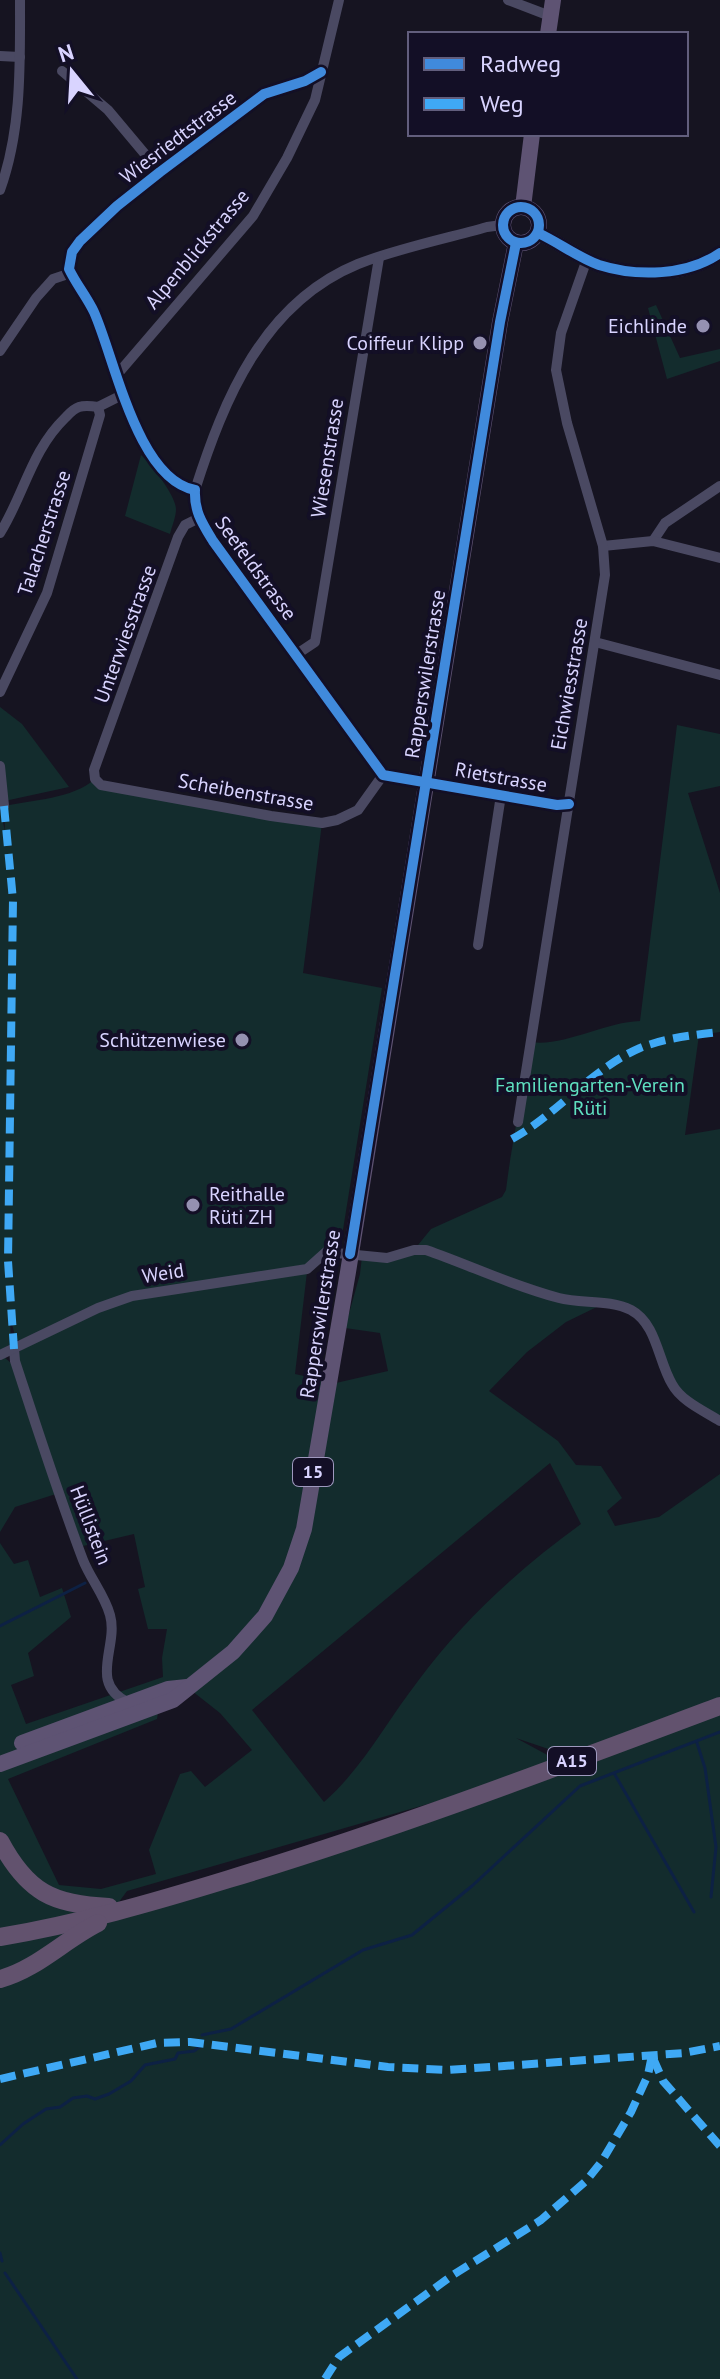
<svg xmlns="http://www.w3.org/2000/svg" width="720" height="2379" font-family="'PT Sans',sans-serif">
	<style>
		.green { fill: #132c2d; fill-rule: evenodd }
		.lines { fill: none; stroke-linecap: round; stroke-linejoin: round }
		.stream { stroke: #0d2144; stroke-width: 3 }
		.minor { stroke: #4a4962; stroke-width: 10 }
		.tertiary { stroke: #4a4962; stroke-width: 14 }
		.primary { stroke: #5e5373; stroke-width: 16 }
		.trunk { stroke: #62526e; stroke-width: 18 }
		.quiet { stroke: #3fa9f5; stroke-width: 8; stroke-dasharray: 16 8; stroke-linecap: butt }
		.cycleway-casing { stroke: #130f26; stroke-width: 15 }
		.cycleway { stroke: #408adc; stroke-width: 10 }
		.poi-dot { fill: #9591b1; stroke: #130f26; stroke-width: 3 }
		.labels { text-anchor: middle; stroke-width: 8; stroke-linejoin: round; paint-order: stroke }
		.shield { fill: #130f26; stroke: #9e99be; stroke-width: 2 }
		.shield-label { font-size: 18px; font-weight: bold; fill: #d9d4ff }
		.street-label { font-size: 20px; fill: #d9d4ff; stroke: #130f26 }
		.poi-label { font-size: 20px; fill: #d9d4ff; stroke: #130f26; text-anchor: end }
		.park-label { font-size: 20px; fill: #5fe0c0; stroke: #130f26 }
	</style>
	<rect width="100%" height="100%" fill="#161421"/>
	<!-- green -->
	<g class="green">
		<path d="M656 305 680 358 720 349V361L667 379 648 308Z"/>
		<path d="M141 455C151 464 176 496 176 509 176 517 172 526 170 534L125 516Z"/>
		<path d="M0 707 22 724 69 787 0 802Z"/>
		<path d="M677 725 720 734V786L688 793 720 893V1032L699 1035 685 1135 720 1129V1421L682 1396 650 1330 632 1311 605 1303 566 1322 527 1352 489 1391 558 1441 576 1465 601 1466 622 1498 607 1511 615 1526 659 1517 720 1474V1703L566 1755 516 1738 564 1764 720 1706V2379H0V1543L14 1564 28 1560 40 1597 62 1588 71 1617 28 1653 34 1676 11 1685 26 1724 163 1677 162 1658 167 1629H148L138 1589 145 1587 134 1534 83 1546 62 1492 18 1363 19 1352 25 1346 120 1302 307 1272 295 1374 336 1383 388 1371 380 1333 345 1328 360 1274 362 1256 387 1258 414 1250 431 1229 502 1197 506 1190C512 1140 523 1092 531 1042 563 1047 605 1022 640 1021ZM550 1463 581 1524C520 1568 463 1620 418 1681 387 1721 362 1769 324 1802L252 1710ZM187 1687 220 1713 252 1750 205 1787 191 1771 180 1774 149 1850 156 1874 101 1889 59 1885 8 1779 157 1719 159 1706ZM549 1769 108 1917 127 1891Z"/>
		<path d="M95 779 101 785 322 823 303 973 382 988 341 1242 335 1248H325L309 1264 124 1295 21 1340H16L10 1316 11 1344 0 1351V810L5 831 4 806C33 800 72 799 95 779Z"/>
		<path d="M4 1357 12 1364 56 1494 15 1507 0 1532V1358Z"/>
	</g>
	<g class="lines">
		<!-- stream -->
		<g class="stream">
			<path d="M0 1626 85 1583"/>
			<path d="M697 1743 705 1768 716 1847 711 1897"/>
			<path d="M614 1773 694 1912"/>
			<path d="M202 2035 231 2029 363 1950 412 1935 472 1886 580 1786 720 1732"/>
			<path d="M0 2145 23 2124 46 2109 60 2107 73 2098 87 2096 95 2099 109 2094 131 2081 145 2065 175 2059 178 2053 194 2051 202 2045"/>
			<path d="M0 2253 2 2261"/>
			<path d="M5 2273 77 2379"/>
		</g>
		<!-- minor -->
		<g class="minor">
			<path d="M508 0 550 16"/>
			<path d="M0 56 20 57"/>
			<path d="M62 71 108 110 160 172"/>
			<path d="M321 72 305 81 264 94 160 172 117 206 80 241 72 252 69 269C76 284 87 297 94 312 115 359 137 479 195 490 194 511 202 523 213 541L383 775 557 805 569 804"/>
			<path d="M0 190C22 129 20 64 20 0"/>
			<path d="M0 351 36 298 53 279 71 273"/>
			<path d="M115 377 253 216 287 158 315 100 339 0"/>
			<path d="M195 490C224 399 263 303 358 264 399 248 445 239 487 227L502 225"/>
			<path d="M199 518 185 525 178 537 94 770 95 779 101 785 271 816 322 823 337 820 358 810 383 775"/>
			<path d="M0 533C24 495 31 451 65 418 69 414 73 409 79 407 85 405 92 406 98 407"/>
			<path d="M653 541 665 523 720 486"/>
			<path d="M603 546 653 541 720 558"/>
			<path d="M595 642 720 675"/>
			<path d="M297 654 315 642 379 258"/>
			<path d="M0 692 47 593 100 415 98 407 122 395"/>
			<path d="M0 766 4 806"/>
			<path d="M478 945 501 795"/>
			<path d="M518 1122 605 575 603 546 567 423 556 370 561 333 587 259"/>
			<path d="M14 1349 15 1361C37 1428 58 1494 83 1560 90 1578 105 1596 110 1615 119 1647 87 1683 129 1703"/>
			<path d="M0 1355 98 1308 132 1296 307 1269 326 1252 387 1258 414 1250H426C472 1266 510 1285 559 1298 581 1304 609 1299 631 1310 657 1324 658 1361 672 1384 681 1401 704 1411 720 1421"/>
		</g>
		<!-- tertiary -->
		<path class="tertiary" d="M538 233C558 242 577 257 599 265 637 277 687 276 720 253"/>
		<!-- primary -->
		<g class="primary">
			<path d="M548 34 553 0"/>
			<circle cx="521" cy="225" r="18"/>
			<path d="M523 207 532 134"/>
			<path d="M22 1743 168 1689 187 1687"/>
			<path d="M0 1764 173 1700 233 1652 265 1616 291 1568 304 1529 348 1272 500 322 516 243"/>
		</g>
		<!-- trunk -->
		<g class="trunk">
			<path d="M0 1841C27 1892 53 1905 109 1907"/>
			<path d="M0 1937C78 1924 154 1902 229 1879 395 1829 557 1767 720 1706"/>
			<path d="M0 1979C37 1969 64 1940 98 1923"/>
		</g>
		<!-- quiet -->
		<g class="quiet">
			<path d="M4 806 13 900 8 1261 14 1349"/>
			<path d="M512 1139C558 1114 591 1069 640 1048 665 1038 693 1035 720 1032"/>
			<path d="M653 2058 663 2081 720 2146"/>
			<path d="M0 2079 157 2043 190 2042 388 2067 448 2070 684 2053 720 2046"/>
			<path d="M325 2379 339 2357 453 2275 541 2220 586 2181 602 2161 631 2112 648 2075 652 2055"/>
		</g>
		<defs>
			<g id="cycleway">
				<path d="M321 72 305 81 264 94 160 172 117 206 80 241 72 252 69 269C76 284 87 297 94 312 115 359 137 479 195 490 194 511 202 523 213 541L383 775 557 805 569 804"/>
				<circle cx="521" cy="225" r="18"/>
				<path d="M538 233C558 242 577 257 599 265 637 277 687 276 720 253"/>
				<path d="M350 1254 500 322 516 243"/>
			</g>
		</defs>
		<!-- cycleway casing -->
		<use href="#cycleway" class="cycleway-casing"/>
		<!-- cycleway -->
		<use href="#cycleway" class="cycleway"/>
	</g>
	<!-- markers -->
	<g class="poi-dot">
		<circle cx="703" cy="326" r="8"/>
		<circle cx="480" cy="343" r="8"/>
		<circle cx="242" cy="1040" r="8"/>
		<circle cx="193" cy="1205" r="8"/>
	</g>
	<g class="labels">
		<!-- shield labels -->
		<g class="shield">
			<rect x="293" y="1458" width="40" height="28" rx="6"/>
			<rect x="548" y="1747" width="48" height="28" rx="6"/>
		</g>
		<g class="shield-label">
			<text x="313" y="1478">15</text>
			<text x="572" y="1767">A15</text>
		</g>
		<!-- street labels -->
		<g class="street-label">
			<text transform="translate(178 137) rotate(-37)" y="7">Wiesriedtstrasse</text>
			<text transform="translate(197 249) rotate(-50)" y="7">Alpenblickstrasse</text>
			<text transform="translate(327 458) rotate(-81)" y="7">Wiesenstrasse</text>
			<text transform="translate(44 533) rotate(-72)" y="7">Talacherstrasse</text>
			<text transform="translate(256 568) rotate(54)" y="7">Seefeldstrasse</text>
			<text transform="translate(125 634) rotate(-70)" y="7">Unterwiesstrasse</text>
			<text transform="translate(425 674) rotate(-81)" y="7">Rapperswilerstrasse</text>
			<text transform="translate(569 684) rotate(-80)" y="7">Eichwiesstrasse</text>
			<text transform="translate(501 777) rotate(10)" y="7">Rietstrasse</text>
			<text transform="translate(246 792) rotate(10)" y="7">Scheibenstrasse</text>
			<text transform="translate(163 1273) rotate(-9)" y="7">Weid</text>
			<text transform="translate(320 1314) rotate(-81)" y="7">Rapperswilerstrasse</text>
			<text transform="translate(91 1525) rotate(69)" y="7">Hüllistein</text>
		</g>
		<!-- poi labels -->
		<g class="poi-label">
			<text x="687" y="333">Eichlinde</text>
			<text x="464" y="350">Coiffeur Klipp</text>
			<text x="226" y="1047">Schützenwiese</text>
			<text x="209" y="1201" text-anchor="start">Reithalle<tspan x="209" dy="23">Rüti ZH</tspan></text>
		</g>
		<!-- park labels -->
		<g class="park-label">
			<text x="590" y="1092">Familiengarten-Verein<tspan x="590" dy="23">Rüti</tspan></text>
		</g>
	</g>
	<!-- legend -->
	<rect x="408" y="32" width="280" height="104" fill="#130f26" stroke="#625e7d" stroke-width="2"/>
	<rect x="424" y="58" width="40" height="12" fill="#408adc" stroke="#625e7d" stroke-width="2"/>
	<text x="480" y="72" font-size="24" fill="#d9d4ff">Radweg</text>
	<rect x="424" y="98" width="40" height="12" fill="#3fa9f5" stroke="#625e7d" stroke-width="2"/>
	<text x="480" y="112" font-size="24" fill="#d9d4ff">Weg</text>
	<!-- north arrow -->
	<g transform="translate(72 72) rotate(342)" stroke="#130f26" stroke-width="6" paint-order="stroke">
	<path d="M0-6L14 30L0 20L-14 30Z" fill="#d9d4ff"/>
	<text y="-12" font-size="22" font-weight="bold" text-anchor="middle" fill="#d9d4ff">N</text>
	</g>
</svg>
